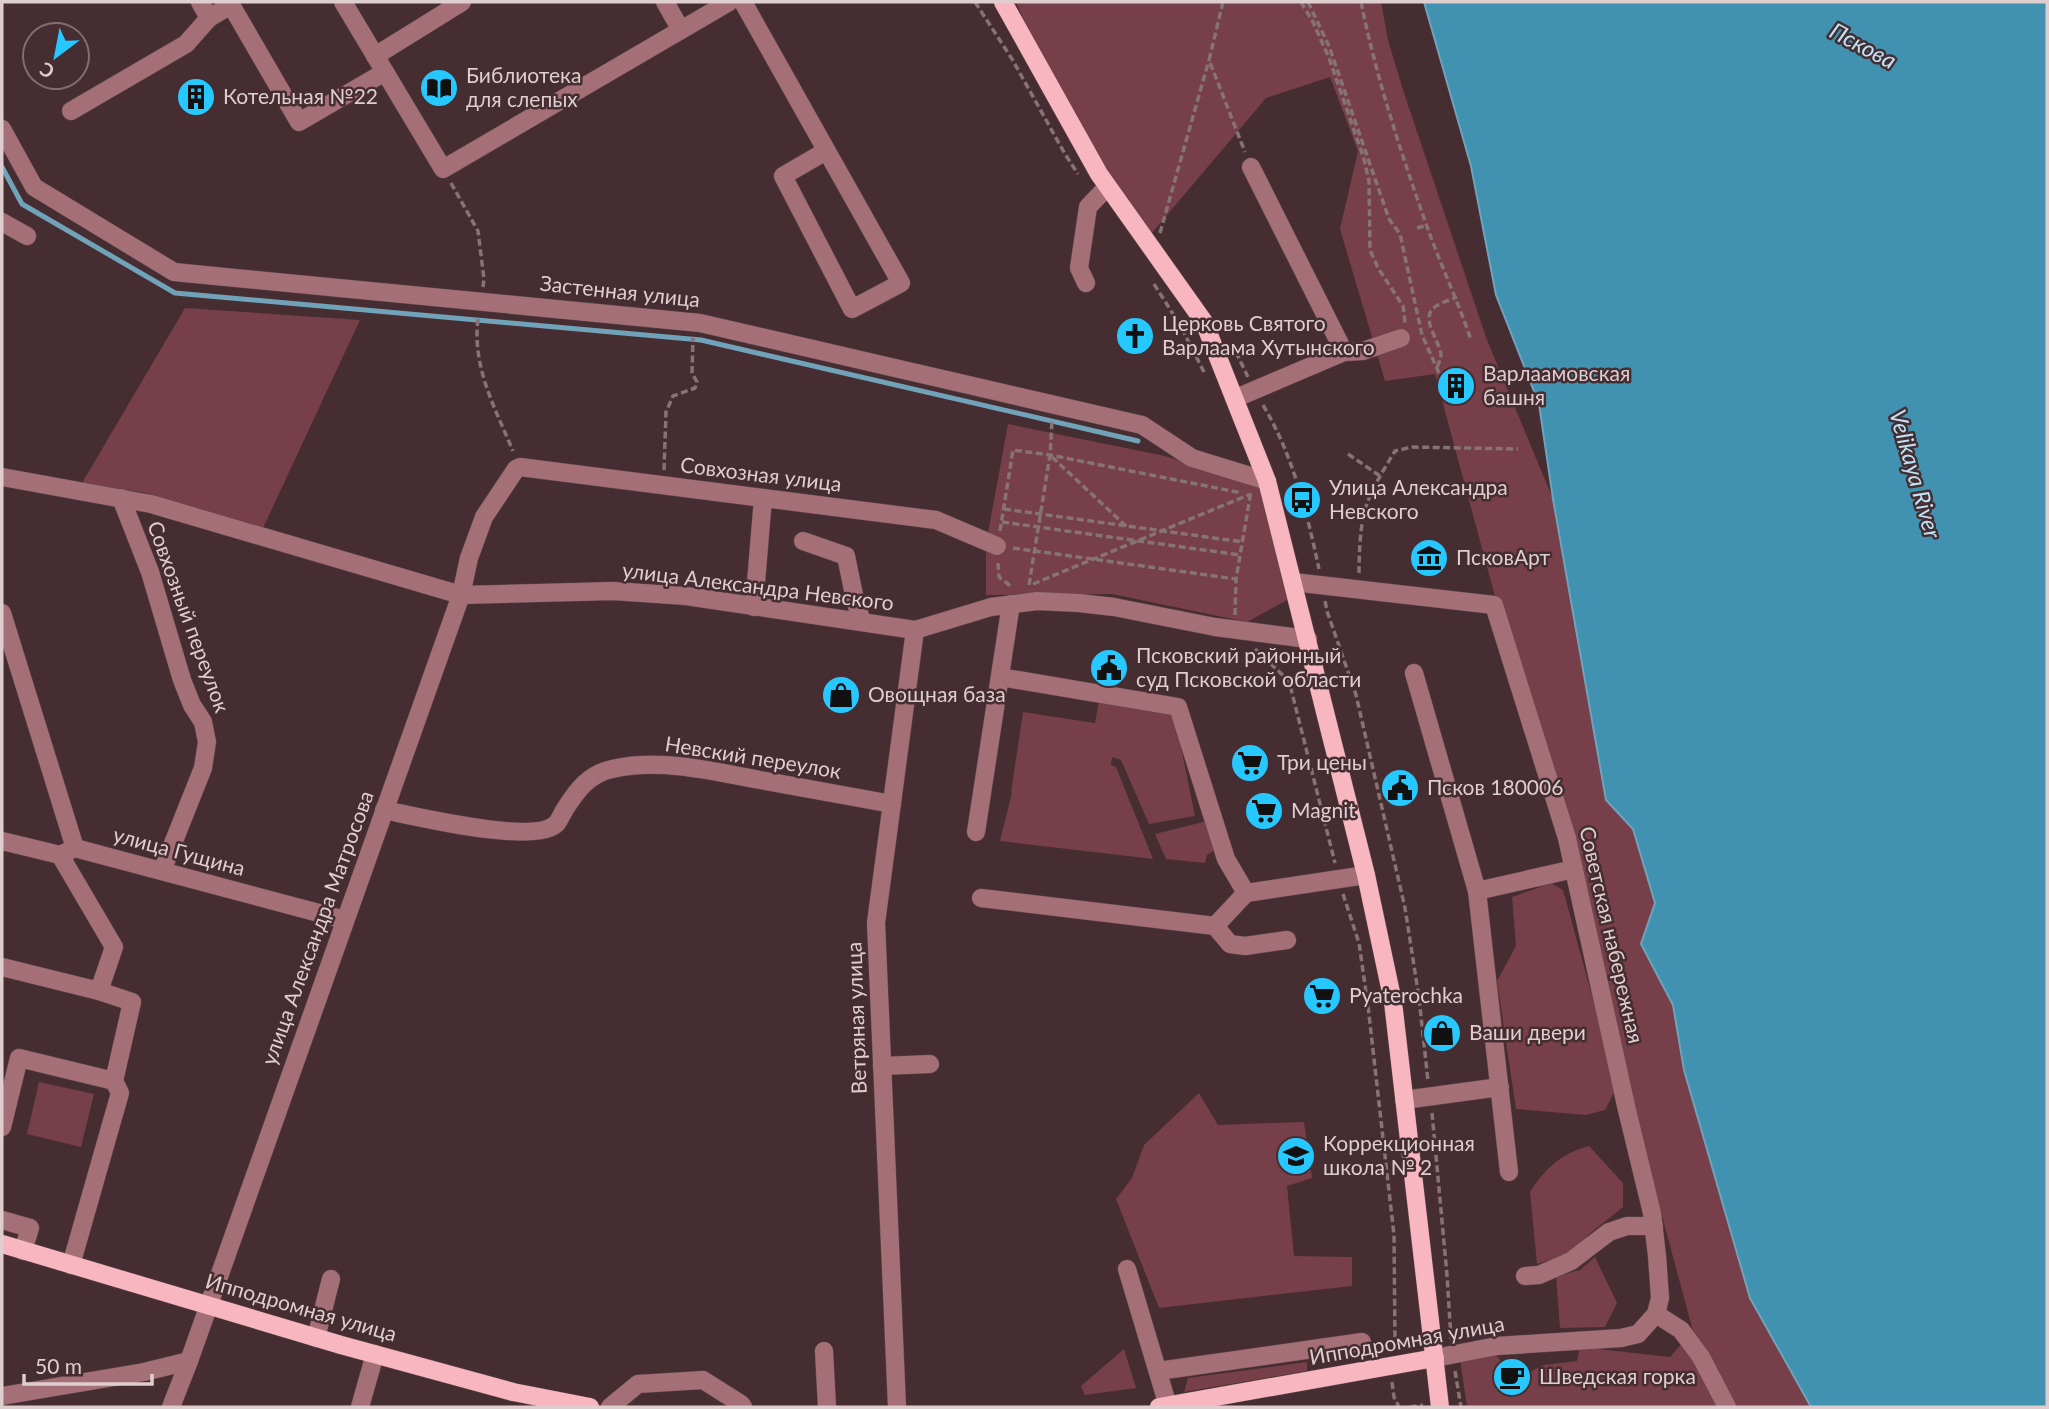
<svg xmlns="http://www.w3.org/2000/svg" width="2049" height="1409" font-family="Lato,sans-serif">
	<style>
		.green { fill: #763f49 }
		.water { fill: #4191b1; stroke: #70a3ba; stroke-width: 2 }
		.lines { fill: none; stroke-linecap: round; stroke-linejoin: round }
		.stream { stroke: #70a3ba; stroke-width: 5 }
		.minor-casing { stroke: #614a4e; stroke-width: 19 }
		.major-casing { stroke: #614a4e; stroke-width: 19 }
		.path { stroke: #877275; stroke-width: 3.5; stroke-dasharray: 7 3.5; stroke-linecap: butt }
		.minor { stroke: #a46f77; stroke-width: 18 }
		.major { stroke: #f8b6c0; stroke-width: 18 }
		.labels { text-anchor: middle; stroke-width: 5; stroke-linejoin: round; paint-order: stroke }
		.poi-label { font-size: 21px; fill: #deced0; stroke: #462d31; text-anchor: start }
		.street-label { font-size: 21px; fill: #deced0; stroke: #462d31 }
		.water-label { font-size: 23px; font-style: italic; fill: #bde5f8; stroke: #462d31 }
	</style>
	<rect width="100%" height="100%" fill="#462d31"/>
	<!-- green -->
	<g class="green">
		<path d="M1016 2H1381L1388 40 1403 90 1487 340 1553 499 1606 800 1633 829 1655 903 1641 944 1673 1005 1684 1070 1750 1298 1811 1407H1467L1460 1359 1488 1352 1498 1357 1501 1362 1529 1372 1544 1365 1577 1361 1580 1347 1670 1357 1693 1331 1435 374 1385 381 1340 229 1358 151 1330 77 1266 98 1151 234C1100 161 1051 84 1016 2Z"/>
		<path d="M185 308 360 320 263 528 146 493 82 483Z"/>
		<path d="M1008 424 1165 456 1262 486 1289 599 1247 622 1112 594 986 595V544Z"/>
		<path d="M1099 701 1174 713 1195 816 1149 824 1121 760 1112 757 1111 765 1116 767 1153 859 1000 841 1012 793 1011 792 1023 712 1095 723Z"/>
		<path d="M1207 821 1215 850 1207 855 1205 863 1166 859 1155 834Z"/>
		<path d="M1551 883 1563 890 1617 1087 1605 1110 1586 1115 1516 1109 1497 981 1516 946 1512 897Z"/>
		<path d="M39 1082 94 1094 81 1147 27 1134Z"/>
		<path d="M1199 1093 1218 1125 1304 1122 1312 1178 1287 1186 1294 1256 1352 1257V1286L1159 1308 1116 1199 1132 1178 1144 1145Z"/>
		<path d="M1589 1146 1623 1183V1207L1587 1236 1573 1252 1537 1264 1530 1192C1546 1168 1560 1154 1589 1146Z"/>
		<path d="M1595 1257 1617 1303 1605 1327 1560 1328 1556 1276 1580 1270Z"/>
		<path d="M1124 1349 1136 1388 1085 1395 1081 1386Z"/>
		<path d="M1307 1362V1371L1184 1392 1188 1378Z"/>
	</g>
	<!-- water -->
	<path class="water" d="M1424 2H2047V1407H1811L1750 1298 1684 1070 1673 1005 1641 944 1655 903 1633 829 1606 800 1553 499 1539 404 1496 295 1471 166Z"/>
	<g class="lines">
		<!-- stream -->
		<path class="stream" d="M2 167 22 204 175 293 701 340 1138 441"/>
		<defs>
			<g id="minor">
				<path d="M200 2 209 18 231 5 299 122 385 72"/>
				<path d="M343 2 443 169 729 2"/>
				<path d="M665 2 681 30"/>
				<path d="M743 2 901 283 852 309 783 176 826 151"/>
				<path d="M375 56 462 2"/>
				<path d="M71 111 186 44 209 18"/>
				<path d="M2 129 34 187 174 272 700 323 1142 425 1192 458 1267 481"/>
				<path d="M2 222 27 236"/>
				<path d="M1086 283 1079 268 1088 207 1107 187"/>
				<path d="M1344 352 1363 351 1401 338"/>
				<path d="M1236 398 1344 352 1251 167"/>
				<path d="M2 477 151 504 461 595 613 591 686 596 915 630 991 607 1037 601 1079 603 1114 607 1215 627 1308 639"/>
				<path d="M121 498 150 572 182 680 192 705 203 722 207 742 203 768 162 871"/>
				<path d="M803 541 846 556 855 600 862 622"/>
				<path d="M1293 582 1494 605 1567 838 1627 1110 1652 1213 1657 1256 1660 1298 1656 1314 1638 1334 1621 1338 1497 1346 1435 1358"/>
				<path d="M754 607 763 498"/>
				<path d="M2 613 75 848"/>
				<path d="M1414 673 1477 891 1509 1172"/>
				<path d="M1000 677 1178 707 1226 859 1246 893 1366 875"/>
				<path d="M384 810C414 816 537 846 557 823 560 819 562 814 565 809 577 790 589 774 612 769 660 758 712 771 760 780 804 788 848 796 892 804"/>
				<path d="M976 832 1011 604"/>
				<path d="M2 841 60 855 75 848 345 920"/>
				<path d="M1477 891 1574 869"/>
				<path d="M981 898 1215 926 1246 893"/>
				<path d="M1215 926 1230 944 1245 946 1287 940"/>
				<path d="M2 967 99 991 114 947 60 855"/>
				<path d="M882 1066 930 1064"/>
				<path d="M1404 1100 1500 1087"/>
				<path d="M2 1127 19 1058 114 1081 132 1002 99 991"/>
				<path d="M2 1220 30 1228 23 1251"/>
				<path d="M71 1265 120 1093 114 1081"/>
				<path d="M1127 1269 1168 1406"/>
				<path d="M1525 1276 1539 1275 1571 1261 1609 1232 1627 1226H1654"/>
				<path d="M1656 1314 1681 1330 1701 1357 1727 1407"/>
				<path d="M316 1338 331 1279"/>
				<path d="M824 1351 827 1407"/>
				<path d="M1158 1371 1362 1342"/>
				<path d="M2 1396 144 1372 189 1361"/>
				<path d="M171 1407 189 1361 461 595 469 558 484 517 516 469 520 467 936 520 997 546"/>
				<path d="M360 1407 375 1354"/>
				<path d="M610 1407 638 1384 703 1380 741 1404 743 1407"/>
				<path d="M897 1407 876 923 915 630"/>
			</g>
			<g id="major">
				<path d="M1003 2 1099 174 1204 322 1267 481 1366 875 1393 1002 1440 1407"/>
				<path d="M2 1244 341 1345 513 1392 590 1407"/>
				<path d="M1159 1407 1435 1358"/>
			</g>
		</defs>
		<!-- minor casing -->
		<use href="#minor" class="minor-casing"/>
		<!-- major casing -->
		<use href="#major" class="major-casing"/>
		<!-- path -->
		<g class="path">
			<path d="M975 2 1012 59 1065 154 1078 174"/>
			<path d="M1223 2 1209 60 1245 152"/>
			<path d="M1301 2 1313 22 1329 58 1364 159 1369 181 1370 250 1378 268 1403 306 1405 323"/>
			<path d="M1308 2 1329 46 1389 219 1400 234 1422 335 1439 373"/>
			<path d="M1361 2C1377 81 1403 159 1430 235 1443 270 1459 304 1471 340"/>
			<path d="M451 183 478 231 484 279 483 287"/>
			<path d="M1417 228 1427 225"/>
			<path d="M1160 233 1209 60"/>
			<path d="M1154 284 1180 325 1204 372"/>
			<path d="M478 319C472 367 495 408 513 451"/>
			<path d="M1236 352 1248 377"/>
			<path d="M1437 367C1439 364 1440 360 1441 356 1441 344 1423 322 1431 311 1435 304 1450 300 1457 297"/>
			<path d="M1263 405C1293 455 1307 513 1319 569"/>
			<path d="M1348 454 1380 476"/>
			<path d="M1052 457 1128 528"/>
			<path d="M664 470 666 412 673 396 695 388 697 382 692 373 693 338"/>
			<path d="M1004 509 1243 542"/>
			<path d="M1002 522 1240 555"/>
			<path d="M1000 531 1013 450 1050 455 1242 493"/>
			<path d="M1013 548 1236 579"/>
			<path d="M998 563 999 577 1012 587"/>
			<path d="M1359 573C1359 555 1360 536 1363 517 1368 494 1383 471 1395 451L1412 447 1518 449"/>
			<path d="M1033 584 1251 494"/>
			<path d="M1029 585 1050 455 1052 421"/>
			<path d="M1325 601 1327 611 1356 695 1405 908 1419 998 1428 1081"/>
			<path d="M1235 615 1236 579 1251 491"/>
			<path d="M1255 649 1289 681 1335 863"/>
			<path d="M1343 894 1359 943 1368 1006 1394 1235 1395 1340 1393 1350"/>
			<path d="M1432 1113 1447 1275 1451 1339"/>
			<path d="M1455 1371 1461 1407"/>
			<path d="M1392 1382 1394 1397 1399 1407"/>
			<path d="M1410 1407 1423 1405"/>
		</g>
		<!-- minor -->
		<use href="#minor" class="minor"/>
		<!-- major -->
		<use href="#major" class="major"/>
	</g>
	<!-- icons -->
	<defs>
		<symbol id="library-disc" viewBox="-11 -11 22 22"><circle r="9.5" fill="#27c8ff" stroke="#462d31"/><path d="M-6-4Q-3-5.5-.7-3.5V5Q-3 3-6 4ZM6-4Q3-5.5 .7-3.5V5Q3 3 6 4Z" fill="#111"/></symbol>
		<symbol id="building-disc" viewBox="-11 -11 22 22"><circle r="9.5" fill="#27c8ff" stroke="#462d31"/><path d="M-4-6H4V6H1V3H-1V6H-4ZM-2.5-4.3h1.7v1.8h-1.7ZM.8-4.3h1.7v1.8H.8ZM-2.5-1h1.7V.8h-1.7ZM.8-1h1.7V.8H.8Z" fill="#111"/></symbol>
		<symbol id="church-disc" viewBox="-11 -11 22 22"><circle r="9.5" fill="#27c8ff" stroke="#462d31"/><path d="M-1.2-6h2.4v3.5h3.3v2.4h-3.3V6h-2.4V-.1h-3.3v-2.4h3.3Z" fill="#111"/></symbol>
		<symbol id="bus-disc" viewBox="-11 -11 22 22"><circle r="9.5" fill="#27c8ff" stroke="#462d31"/><path d="M-5-6H5V4H4V6H2V4H-2V6H-4V4H-5ZM-3.5-4V0h7V-4ZM-3.5 1.2v1.5H-2V1.2ZM2 1.2v1.5H3.5V1.2Z" fill="#111"/></symbol>
		<symbol id="museum-disc" viewBox="-11 -11 22 22"><circle r="9.5" fill="#27c8ff" stroke="#462d31"/><path d="M0-6L6-3V-2H-6V-3ZM-5-1h2V3h-2ZM-1-1h2V3h-2ZM3-1h2V3H3ZM-6 4H6V6H-6Z" fill="#111"/></symbol>
		<symbol id="civic-disc" viewBox="-11 -11 22 22"><circle r="9.5" fill="#27c8ff" stroke="#462d31"/><path d="M-.6-6.5H3V-4.5H.6V-3L4-1V1h2V6H-6V1h2V-1L-.6-3ZM-1.2 2.5V6h2.4V2.5Z" fill="#111"/></symbol>
		<symbol id="shop-disc" viewBox="-11 -11 22 22"><circle r="9.5" fill="#27c8ff" stroke="#462d31"/><path d="M-5-2.5h2.3a2.7 3.5 0 0 1 5.4 0H5L5.5 6h-11ZM-1.5-2.5h3a1.5 2.3 0 0 0-3 0Z" fill="#111"/></symbol>
		<symbol id="supermarket-disc" viewBox="-11 -11 22 22"><circle r="9.5" fill="#27c8ff" stroke="#462d31"/><path d="M-6-5.5h2.5l.6 2H6L4.5 2H-2.5L-4.4-4H-6ZM-1.5 3.2a1.3 1.3 0 1 0 .1 0ZM3 3.2a1.3 1.3 0 1 0 .1 0Z" fill="#111"/></symbol>
		<symbol id="school-disc" viewBox="-11 -11 22 22"><circle r="9.5" fill="#27c8ff" stroke="#462d31"/><path d="M0-5L7-2L0 1L-7-2ZM-4 1L0 2.5L4 1V4Q0 6-4 4Z" fill="#111"/></symbol>
		<symbol id="cafe-disc" viewBox="-11 -11 22 22"><circle r="9.5" fill="#27c8ff" stroke="#462d31"/><path d="M-5.5-4.5H6V0H3Q3 3.5 0 3.5H-2.5Q-5.5 3.5-5.5 0ZM3-3.2v2h1.7v-2ZM-6 4.5H4V6H-6Z" fill="#111"/></symbol>
	</defs>
	<g fill-rule="evenodd">
		<use href="#library-disc" x="417" y="66" width="44" height="44"/>
		<use href="#building-disc" x="174" y="75" width="44" height="44"/>
		<use href="#church-disc" x="1113" y="314" width="44" height="44"/>
		<use href="#building-disc" x="1434" y="364" width="44" height="44"/>
		<use href="#bus-disc" x="1280" y="478" width="44" height="44"/>
		<use href="#museum-disc" x="1407" y="536" width="44" height="44"/>
		<use href="#civic-disc" x="1087" y="646" width="44" height="44"/>
		<use href="#shop-disc" x="819" y="673" width="44" height="44"/>
		<use href="#supermarket-disc" x="1228" y="741" width="44" height="44"/>
		<use href="#civic-disc" x="1378" y="766" width="44" height="44"/>
		<use href="#supermarket-disc" x="1242" y="789" width="44" height="44"/>
		<use href="#supermarket-disc" x="1300" y="974" width="44" height="44"/>
		<use href="#shop-disc" x="1420" y="1011" width="44" height="44"/>
		<use href="#school-disc" x="1274" y="1134" width="44" height="44"/>
		<use href="#cafe-disc" x="1490" y="1355" width="44" height="44"/>
	</g>
	<g class="labels">
		<!-- poi labels -->
		<g class="poi-label">
			<text x="466" y="83">Библиотека<tspan x="466" dy="24">для слепых</tspan></text>
			<text x="223" y="104">Котельная №22</text>
			<text x="1162" y="331">Церковь Святого<tspan x="1162" dy="24">Варлаама Хутынского</tspan></text>
			<text x="1483" y="381">Варлаамовская<tspan x="1483" dy="24">башня</tspan></text>
			<text x="1329" y="495">Улица Александра<tspan x="1329" dy="24">Невского</tspan></text>
			<text x="1456" y="565">ПсковАрт</text>
			<text x="1136" y="663">Псковский районный<tspan x="1136" dy="24">суд Псковской области</tspan></text>
			<text x="868" y="702">Овощная база</text>
			<text x="1277" y="770">Три цены</text>
			<text x="1427" y="795">Псков 180006</text>
			<text x="1291" y="818">Magnit</text>
			<text x="1349" y="1003">Pyaterochka</text>
			<text x="1469" y="1040">Ваши двери</text>
			<text x="1323" y="1151">Коррекционная<tspan x="1323" dy="24">школа № 2</tspan></text>
			<text x="1539" y="1384">Шведская горка</text>
		</g>
		<!-- street labels -->
		<g class="street-label">
			<text transform="translate(620 292) rotate(6)" y="7">Застенная улица</text>
			<text transform="translate(761 475) rotate(7)" y="7">Совхозная улица</text>
			<text transform="translate(758 587) rotate(7)" y="7">улица Александра Невского</text>
			<text transform="translate(188 617) rotate(70)" y="7">Совхозный переулок</text>
			<text transform="translate(753 758) rotate(9)" y="7">Невский переулок</text>
			<text transform="translate(179 852) rotate(15)" y="7">улица Гущина</text>
			<text transform="translate(318 928) rotate(-70)" y="7">улица Александра Матросова</text>
			<text transform="translate(1611 935) rotate(77)" y="7">Советская набережная</text>
			<text transform="translate(857 1018) rotate(-92)" y="7">Ветряная улица</text>
			<text transform="translate(301 1308) rotate(16)" y="7">Ипподромная улица</text>
			<text transform="translate(1407 1341) rotate(-10)" y="7">Ипподромная улица</text>
		</g>
		<!-- water labels -->
		<g class="water-label">
			<text transform="translate(1863 46) rotate(28)" y="8">Пскова</text>
			<text transform="translate(1915 474) rotate(74)" y="8">Velikaya River</text>
		</g>
	</g>
	<!-- border -->
	<rect width="2049" height="1409" fill="none" stroke="#deced0" stroke-width="7"/>
	<!-- north arrow -->
	<g transform="translate(56 56) rotate(212)"><circle r="33" fill="#462d31" stroke="#836d71" stroke-width="2"/>
	<path d="M0-5L12 26L0 18L-12 26Z" fill="#27c8ff"/>
	<text y="-10" font-size="19" font-weight="bold" text-anchor="middle" fill="#deced0">С</text>
	</g>
	<!-- scale -->
	<path d="M24 1374v10h128v-10" fill="none" stroke="#deced0" stroke-width="3.5"/>
	<text x="35" y="1374" font-size="21" fill="#deced0" stroke="#462d31" stroke-width="5" paint-order="stroke">50 m</text>
</svg>
